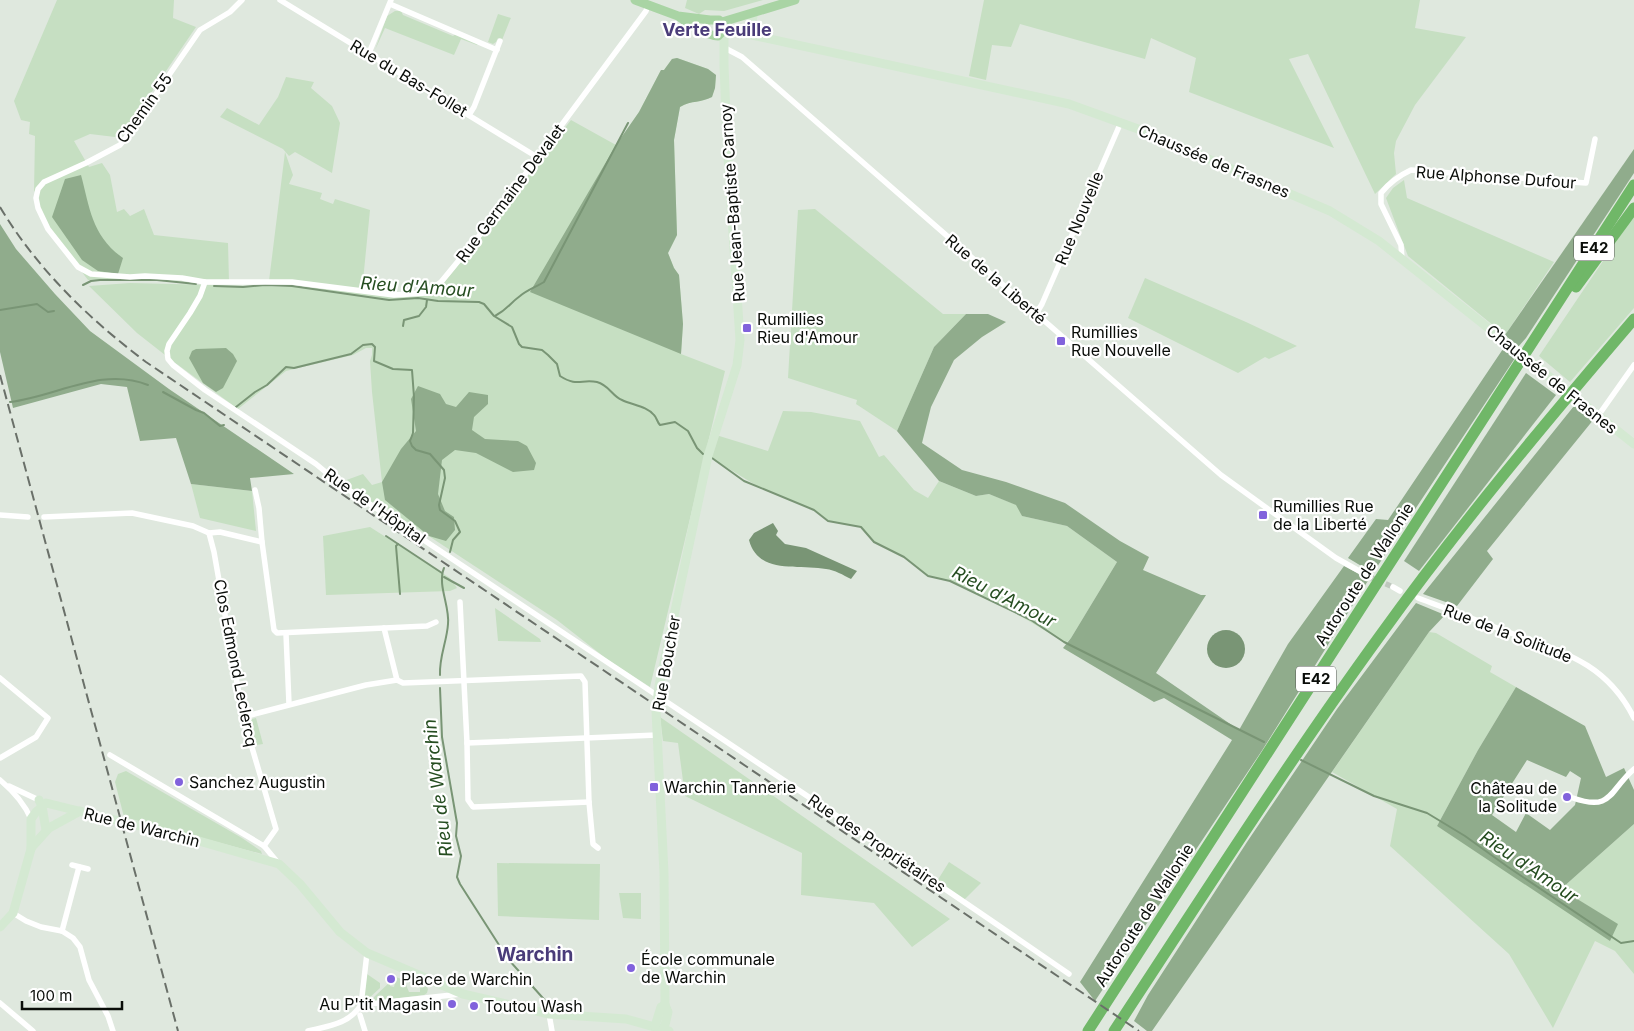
<svg xmlns="http://www.w3.org/2000/svg" width="1634" height="1031" font-family="Inter,sans-serif">
	<style>
		.green { fill: #c6dfc2 }
		.forest { fill: #90ac8c; fill-rule: evenodd }
		.water { fill: #799575 }
		.lines { fill: none; stroke-linecap: round; stroke-linejoin: round }
		.stream { stroke: #799575; stroke-width: 2 }
		.street-tunnel { stroke: #bfc7be; stroke-width: 5.5; stroke-dasharray: 5.5 3; stroke-linecap: butt }
		.street { stroke: #fff; stroke-width: 5.5 }
		.secondary { stroke: #d4e9d2; stroke-width: 9 }
		.primary { stroke: #a9d4a4; stroke-width: 9 }
		.highway { stroke: #70b768; stroke-width: 11 }
		.rail { stroke: #6a7069; stroke-width: 2; stroke-dasharray: 10 5; stroke-linecap: butt }
		.poi-dot { fill: #8162dc; stroke: #fff; stroke-width: 2 }
		.labels { text-anchor: middle; stroke-width: 4.5; stroke-linejoin: round; paint-order: stroke }
		.shield { fill: #fff; stroke: #545653; stroke-width: 1 }
		.shield-label { font-size: 15px; font-weight: bold; fill: #0a0d09 }
		.street-label { font-size: 16px; fill: #0a0d09; stroke: #fff }
		.poi-label { font-size: 16px; fill: #0a0d09; stroke: #fff; text-anchor: start }
		.neighbourhood-label { font-size: 18px; font-weight: bold; fill: #4a3c79; stroke: #fff }
		.water-label { font-size: 18px; font-style: italic; fill: #254d20; stroke: #fff }
		.quarter-label { font-size: 19px; font-weight: bold; fill: #4a3c79; stroke: #fff }
	</style>
	<rect width="100%" height="100%" fill="#dfe8de"/>
	<!-- green -->
	<g class="green">
		<path d="M57 0H174L173 18 196 27 123 134 115 137 90 134 74 141 89 167 102 163 110 175 117 212 124 209 130 216 144 209 154 235 228 243 229 282 88 280 47 226 36 198 44 181 34 192 35 136 29 134 30 122 21 120 14 101Z"/>
		<path d="M687 0H763L724 11 705 10 699 14 685 8Z"/>
		<path d="M984 0H1420L1415 28 1466 37 1415 105 1396 141 1394 153 1396 174 1375 194 1308 54 1289 59 1334 148 1189 92 1196 58 1151 38 1145 59 1020 24 1011 47 992 45 986 80 969 76Z"/>
		<path d="M395 11H401L403 15 453 36 456 34 478 44 477 45 461 39 454 55 385 28 375 50 387 16Z"/>
		<path d="M498 14 511 18 510 20 502 40 498 38 496 42 493 44 488 42Z"/>
		<path d="M677 58 708 69 716 75 715 88 712 97C701 103 692 100 680 107L674 140 677 235 668 253 674 268 679 275 683 324 681 354 725 371 650 687 608 660 557 620 386 508 383 510 341 482 363 474 372 485 382 482 372 392 370 361 372 355V348H366L353 355 286 371 238 409 174 362 137 333 89 286 130 283 299 287 352 291 269 281 285 152 293 175 289 184 322 193 320 199 333 204 335 199 370 210 362 291 426 295 439 288 452 273 571 120 616 145 639 112 661 70H664L672 59Z"/>
		<path d="M286 77 314 82 311 88 332 106 340 123 332 173 295 152 289 156 283 149 220 117 227 108 259 125 278 97Z"/>
		<path d="M1404 180 1407 198 1554 262 1505 335 1408 256 1386 198 1393 188Z"/>
		<path d="M815 209 943 314H966L934 347 897 431 856 404 857 400 788 378 798 210Z"/>
		<path d="M1634 215V308L1570 382 1539 356Z"/>
		<path d="M1145 278 1246 322 1297 346 1269 359 1265 357 1238 373 1128 318Z"/>
		<path d="M783 411 811 412 860 421 879 457 884 455 914 490 928 498 939 481 976 496 989 494 1017 505 1022 516 1067 526 1117 562 1071 638 1066 643 1017 614 950 581 928 576 902 556 874 542 861 527 828 521 814 510 762 489 708 456 716 435 768 451Z"/>
		<path d="M191 484 252 491 256 531 200 518Z"/>
		<path d="M370 527 450 578 457 588 450 591 326 595 323 536Z"/>
		<path d="M495 608 540 639 541 642 498 641Z"/>
		<path d="M1429 632 1436 633 1492 666 1490 672 1516 687 1478 750 1437 826 1617 924 1561 889 1634 824V974L1615 951 1595 941 1553 1028 1509 954 1390 846 1397 809 1332 772Z"/>
		<path d="M660 717 950 919 912 947 874 903 801 895 802 853 685 796 678 743 663 741Z"/>
		<path d="M256 718 263 744 257 745 250 724 252 719Z"/>
		<path d="M126 771 242 838 261 851 262 854 124 817 115 782 118 774Z"/>
		<path d="M949 862 981 883 963 901 934 886Z"/>
		<path d="M497 863 600 864 599 920 498 916Z"/>
		<path d="M619 893H641V919L623 918Z"/>
		<path d="M367 974 380 983V988L367 1000 364 996Z"/>
		<path d="M396 977 404 980 409 992H420V988L407 981 408 978 426 986 428 989 427 993 424 995 374 1001V997L390 982V986L394 987 395 983 392 980Z"/>
	</g>
	<!-- forest -->
	<g class="forest">
		<path d="M677 58 708 69 716 75 715 88 712 97C701 103 692 100 680 107L674 140 677 235 668 253 674 268 679 275 683 324 681 354 530 292 616 145 639 112 661 70H664L672 59Z"/>
		<path d="M1634 149V173L1526 338 1518 347 1505 335Z"/>
		<path d="M81 175C90 209 92 236 123 258L118 274 98 271 82 260 52 217 65 179Z"/>
		<path d="M0 224 16 249 55 294 90 331 169 389 294 474 250 478 252 491 191 484 176 438 140 441 127 387 101 384 13 408 0 352Z"/>
		<path d="M966 314H988L1006 322 982 337 954 360 931 407 922 443 962 470 1006 482 1065 503 1120 541 1149 557 1143 570 1201 595H1206L1156 673 1239 730 1288 644 1344 566 1369 579 1263 749 1095 1001 1080 982 1232 740 1164 698 1154 702 1063 648 1071 638 1117 562 1067 526 1022 516 1016 505 989 494 976 496 939 481 897 431 934 347Z"/>
		<path d="M1507 343 1519 352 1373 573 1348 558 1376 519 1388 520Z"/>
		<path d="M226 348 233 354 237 361 223 388 216 392 203 383 189 358 192 351 196 349Z"/>
		<path d="M1526 373 1556 395 1419 571 1404 561Z"/>
		<path d="M418 386 440 394 446 404 456 407 469 392 488 395V404L474 417 472 430 485 439 518 441 527 446 536 463 534 470 513 472 476 453 455 450 442 460 438 494 445 511 454 517 455 530 446 541 429 536 385 500 382 482 401 449 416 431 411 399Z"/>
		<path d="M1574 406 1594 419 1487 551 1493 559 1457 606 1423 594Z"/>
		<path d="M1416 603 1445 615 1429 632 1152 1031H1147L1134 1021 1148 995 1247 842 1337 709Z"/>
		<path d="M1516 687 1585 726 1606 777 1624 768 1634 790V824L1561 889 1618 924 1610 941 1437 826 1478 750ZM1527 760 1566 777 1570 771 1581 778 1575 805 1550 830 1526 813 1516 832 1492 815Z"/>
	</g>
	<!-- water -->
	<g class="water">
		<path d="M773 523 778 531 776 535 785 544 806 548 857 571 851 579C843 575 835 570 826 569 799 564 758 575 749 540L754 533Z"/>
		<circle cx="1226" cy="649" r="19"/>
	</g>
	<g class="lines">
		<!-- stream -->
		<g class="stream">
			<path d="M83 285 91 281 100 280H157L196 284"/>
			<path d="M214 286 243 287 265 285 292 286 389 300 418 298 438 301 479 302 484 304 494 316 512 327 519 344 522 347 542 350 548 355 557 364 560 376C577 387 581 379 597 382 609 385 612 396 622 400 632 405 647 406 654 415 657 418 657 422 660 425L675 422 688 431 697 448 703 454"/>
			<path d="M0 310 37 304 48 312 54 311"/>
			<path d="M495 316C508 309 509 304 520 296 527 290 536 287 544 282L628 123"/>
			<path d="M403 326 404 320 419 316 426 307 427 300"/>
			<path d="M163 392 196 410 204 413 220 426 224 425"/>
			<path d="M10 402C56 397 101 366 148 385"/>
			<path d="M236 407 255 392 267 385 286 367 294 368 351 354 363 345 372 344 375 347 374 361 393 369 412 370 414 397 413 433 410 441 412 446 416 450 430 454 444 470 445 478 439 505 440 510 455 521 460 532 453 540 450 552"/>
			<path d="M712 458 744 481 814 510 828 521 861 527 874 542 904 557 928 576 950 581 1031 620 1064 642 1264 742"/>
			<path d="M386 536 442 573"/>
			<path d="M398 544 396 546 400 594"/>
			<path d="M444 577 464 588"/>
			<path d="M440 675C439 657 447 641 448 624 450 606 437 585 444 568"/>
			<path d="M440 688 442 737 457 823 456 836 461 856 457 877 460 884 508 959 550 1006"/>
			<path d="M1301 760 1374 796 1427 813 1465 836 1508 867 1621 943 1634 941"/>
		</g>
		<!-- street-tunnel -->
		<path class="street-tunnel" d="M1370 577 1393 587"/>
		<!-- street -->
		<g class="street">
			<path d="M242 0 230 12 200 30 125 139 120 145 86 163 44 182 38 189 36 198 38 208 48 229 78 267 91 274 130 277 145 276 182 278 205 282H292L394 295 426 293 441 282 483 231 646 11 648 5"/>
			<path d="M280 0 537 157"/>
			<path d="M390 4 497 50"/>
			<path d="M723 47 742 57 1221 475 1336 558 1370 577"/>
			<path d="M369 53 391 0"/>
			<path d="M469 115 474 107 500 41"/>
			<path d="M1402 259 1401 245 1381 204V193C1390 182 1398 176 1411 170L1586 183 1595 139"/>
			<path d="M205 282 200 296 190 313 169 344 167 351 168 359 173 365 205 390 316 464 340 484C583 647 828 807 1069 974"/>
			<path d="M1036 314 1042 304 1121 122"/>
			<path d="M1598 416 1634 365"/>
			<path d="M255 490 259 508 262 542 274 630 277 633 427 626 436 622"/>
			<path d="M0 515 28 517"/>
			<path d="M44 517 132 513 193 526 209 533 220 532 262 542"/>
			<path d="M209 533 214 552 243 717 276 829 264 846"/>
			<path d="M1393 587 1400 591"/>
			<path d="M1418 598C1448 609 1478 621 1508 632 1562 652 1606 662 1634 718"/>
			<path d="M460 602 467 743 657 735"/>
			<path d="M384 628 397 680"/>
			<path d="M286 634 289 704"/>
			<path d="M0 678 48 718 36 737 0 758"/>
			<path d="M243 717 366 685 397 680 403 683 581 676 585 682 589 802 593 844 598 848"/>
			<path d="M467 743 468 800 473 807 589 802"/>
			<path d="M110 755 264 846 279 864"/>
			<path d="M0 780C12 790 25 805 31 819"/>
			<path d="M9 786 41 801"/>
			<path d="M1573 798C1613 812 1609 790 1634 769"/>
			<path d="M72 865 88 869"/>
			<path d="M13 913 26 921 41 927 62 931 73 938 80 947 89 980 108 1016 113 1031"/>
			<path d="M62 931 79 867"/>
			<path d="M367 953 361 1005 461 994"/>
			<path d="M0 1003 33 1031"/>
			<path d="M549 1014 552 1031"/>
			<path d="M360 1015 365 1031"/>
			<path d="M308 1031C329 1026 349 1024 361 1005"/>
		</g>
		<!-- secondary -->
		<g class="secondary">
			<path d="M754 13C750 26 750 27 762 34"/>
			<path d="M724 29 1069 104 1138 129 1330 211 1379 241 1634 444"/>
			<path d="M39 800 42 806 46 830"/>
			<path d="M31 848 49 828 80 811"/>
			<path d="M0 927 13 913 31 849V819L36 812 46 803 185 837 279 864 300 884 340 932 367 953 463 994 549 1014 626 1019 669 1031"/>
			<path d="M655 1026 661 1007 665 1005"/>
			<path d="M664 1029 668 1012 665 1005 664 873 656 711 659 686 708 456 737 365 740 340 727 142 724 65V39L722 33"/>
		</g>
		<!-- primary -->
		<g class="primary">
			<path d="M635 0 678 16 710 20H719L724 25 723 31 718 36C707 36 687 23 678 16"/>
			<path d="M722 22 795 0"/>
		</g>
		<!-- highway -->
		<g class="highway">
			<path d="M1576 287 1634 208"/>
			<path d="M1088 1031 1634 185"/>
			<path d="M1114 1031C1201 899 1286 765 1379 637 1458 527 1545 423 1634 319"/>
		</g>
		<!-- rail -->
		<g class="rail">
			<path d="M0 207C37 269 89 319 146 362L1139 1031"/>
			<path d="M0 375 178 1031"/>
		</g>
	</g>
	<!-- markers -->
	<g class="poi-dot">
		<rect x="742" y="323" width="10" height="10" rx="2.5"/>
		<rect x="1056" y="336" width="10" height="10" rx="2.5"/>
		<rect x="1258" y="510" width="10" height="10" rx="2.5"/>
		<circle cx="179" cy="782" r="5"/>
		<rect x="649" y="782" width="10" height="10" rx="2.5"/>
		<circle cx="1567" cy="797" r="5"/>
		<circle cx="631" cy="968" r="5"/>
		<circle cx="391" cy="979" r="5"/>
		<circle cx="452" cy="1004" r="5"/>
		<circle cx="474" cy="1006" r="5"/>
	</g>
	<g class="labels">
		<!-- shield labels -->
		<g class="shield">
			<rect x="1574" y="235.5" width="40" height="25" rx="4"/>
			<rect x="1296" y="666.5" width="40" height="25" rx="4"/>
		</g>
		<g class="shield-label">
			<text x="1594" y="253">E42</text>
			<text x="1316" y="684">E42</text>
		</g>
		<!-- street labels -->
		<g class="street-label">
			<text transform="translate(409 78) rotate(31)" y="6">Rue du Bas-Follet</text>
			<text transform="translate(144 108) rotate(-54)" y="6">Chemin 55</text>
			<text transform="translate(1214 161) rotate(23)" y="6">Chaussée de Frasnes</text>
			<text transform="translate(1496 177) rotate(4)" y="6">Rue Alphonse Dufour</text>
			<text transform="translate(510 193) rotate(-53)" y="6">Rue Germaine Devalet</text>
			<text transform="translate(732 203) rotate(-94)" y="6">Rue Jean-Baptiste Carnoy</text>
			<text transform="translate(1079 218) rotate(-67)" y="6">Rue Nouvelle</text>
			<text transform="translate(996 279) rotate(41)" y="6">Rue de la Liberté</text>
			<text transform="translate(1552 379) rotate(39)" y="6">Chaussée de Frasnes</text>
			<text transform="translate(375 506) rotate(35)" y="6">Rue de l'Hôpital</text>
			<text transform="translate(1364 574) rotate(-57)" y="6">Autoroute de Wallonie</text>
			<text transform="translate(1508 633) rotate(21)" y="6">Rue de la Solitude</text>
			<text transform="translate(236 663) rotate(79)" y="6">Clos Edmond Leclercq</text>
			<text transform="translate(666 663) rotate(-80)" y="6">Rue Boucher</text>
			<text transform="translate(142 827) rotate(14)" y="6">Rue de Warchin</text>
			<text transform="translate(877 843) rotate(34)" y="6">Rue des Propriétaires</text>
			<text transform="translate(1144 915) rotate(-57)" y="6">Autoroute de Wallonie</text>
		</g>
		<!-- poi labels -->
		<g class="poi-label">
			<text x="757" y="325">Rumillies<tspan x="757" dy="18">Rieu d'Amour</tspan></text>
			<text x="1071" y="338">Rumillies<tspan x="1071" dy="18">Rue Nouvelle</tspan></text>
			<text x="1273" y="512">Rumillies Rue<tspan x="1273" dy="18">de la Liberté</tspan></text>
			<text x="189" y="788">Sanchez Augustin</text>
			<text x="664" y="793">Warchin Tannerie</text>
			<text x="1557" y="794" text-anchor="end">Château de<tspan x="1557" dy="18">la Solitude</tspan></text>
			<text x="641" y="965">École communale<tspan x="641" dy="18">de Warchin</tspan></text>
			<text x="401" y="985">Place de Warchin</text>
			<text x="442" y="1010" text-anchor="end">Au P'tit Magasin</text>
			<text x="484" y="1012">Toutou Wash</text>
		</g>
		<!-- neighbourhood labels -->
		<g class="neighbourhood-label">
			<text x="717" y="36">Verte Feuille</text>
		</g>
		<!-- water labels -->
		<g class="water-label">
			<text transform="translate(417 287) rotate(4)" y="6">Rieu d'Amour</text>
			<text transform="translate(1004 597) rotate(27)" y="6">Rieu d'Amour</text>
			<text transform="translate(438 788) rotate(-97)" y="6">Rieu de Warchin</text>
			<text transform="translate(1529 867) rotate(34)" y="6">Rieu d'Amour</text>
		</g>
		<!-- quarter labels -->
		<g class="quarter-label">
			<text x="535" y="961">Warchin</text>
		</g>
	</g>
	<!-- scale -->
	<path d="M22 1001v8h100v-8" fill="none" stroke="#0a0d09" stroke-width="2.5"/>
	<text x="30" y="1001" font-size="15" fill="#0a0d09" stroke="#ffffff" stroke-width="4" paint-order="stroke">100 m</text>
</svg>
